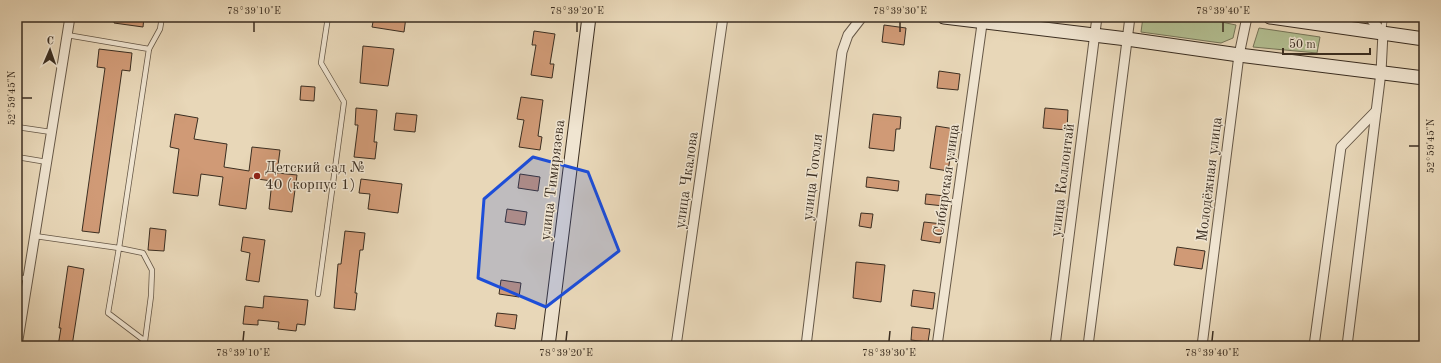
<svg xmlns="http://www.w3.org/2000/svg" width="1441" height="363" font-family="'Old Standard TT',serif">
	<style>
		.green { fill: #b3bf92; stroke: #77765a }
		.building { fill: #d09a76; stroke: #3b2e21 }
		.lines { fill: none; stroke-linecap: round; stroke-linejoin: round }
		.lane-casing { stroke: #665847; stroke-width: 6 }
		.street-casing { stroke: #665847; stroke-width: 11 }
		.secondary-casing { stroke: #3b2e21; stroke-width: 15 }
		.lane { stroke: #f0e5d1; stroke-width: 4.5 }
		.street { stroke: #f0e5d1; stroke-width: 9 }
		.secondary { stroke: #f0e5d1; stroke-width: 13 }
		.marked { fill: #1d4ed8; fill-opacity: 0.2; stroke: #1d4ed8; stroke-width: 3; stroke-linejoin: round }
		.ticks { fill: none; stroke: #3b2e21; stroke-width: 1.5 }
		.poi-dot { fill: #8f2418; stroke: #f0e5d1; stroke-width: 1.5 }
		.labels { text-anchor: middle; stroke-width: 3; stroke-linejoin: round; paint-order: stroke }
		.poi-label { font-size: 15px; fill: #3b2e21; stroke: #f0e5d1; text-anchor: start }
		.street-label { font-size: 15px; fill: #3b2e21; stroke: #f0e5d1 }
		.neatline { fill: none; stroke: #3b2e21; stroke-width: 1.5 }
		.ticks-label { font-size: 10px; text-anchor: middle; fill: #3b2e21 }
	</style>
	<rect width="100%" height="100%" fill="#e8d7b8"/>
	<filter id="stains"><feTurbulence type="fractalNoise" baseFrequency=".005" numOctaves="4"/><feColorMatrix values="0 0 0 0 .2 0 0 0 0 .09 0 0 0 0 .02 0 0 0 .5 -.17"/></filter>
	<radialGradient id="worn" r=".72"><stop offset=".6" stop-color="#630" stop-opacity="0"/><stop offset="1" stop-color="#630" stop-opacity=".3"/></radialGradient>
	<!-- green -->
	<g class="green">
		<path d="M1143 17 1202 18 1236 25 1233 38 1221 43 1141 32Z"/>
		<path d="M1259 28 1320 37 1317 53 1253 47Z"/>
	</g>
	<!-- building -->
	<g class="building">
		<path d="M115 17H144L143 27 114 23Z"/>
		<path d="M374 17H406L404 32 372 27Z"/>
		<path d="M884 25 906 28 904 45 882 42Z"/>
		<path d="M534 31 555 34 550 64H554L552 78 531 75 536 45H532Z"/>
		<path d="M363 46 394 49 388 86 360 83Z"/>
		<path d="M99 49 132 53 130 71 122 70 99 233 82 231 105 68 97 67Z"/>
		<path d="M939 71 960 74 958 90 937 88Z"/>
		<path d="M301 86 315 87 314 101 300 100Z"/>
		<path d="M521 97 543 100 538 136 542 137 540 150 519 147 524 120 517 119Z"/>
		<path d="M356 108 377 110 374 142H377L375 159 354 157 358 125H355Z"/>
		<path d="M1045 108 1068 110 1067 130 1043 128Z"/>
		<path d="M396 113 417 115 415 132 394 130Z"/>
		<path d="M175 114 198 118 194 139 227 144 224 167 249 171 252 147 280 150 277 173 297 175 292 212 269 209 272 181 250 178 246 209 219 205 223 177 201 174 198 196 173 193 179 149 170 147Z"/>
		<path d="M873 114 901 117 900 129H896L894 151 869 148Z"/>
		<path d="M936 126 955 129 948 171 930 168Z"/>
		<path d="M520 174 540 177 538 191 518 188Z"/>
		<path d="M867 177 899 181 898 191 866 187Z"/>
		<path d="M361 179 402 184 398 213 368 209 370 194 359 193Z"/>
		<path d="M926 194 945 196 944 206 925 204Z"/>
		<path d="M507 209 527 212 525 225 505 222Z"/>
		<path d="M861 213 873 214 871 228 859 226Z"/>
		<path d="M924 222 943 224 940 243 921 240Z"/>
		<path d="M150 228 166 230 164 251 148 250Z"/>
		<path d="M345 231 365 233 363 250H360L355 293H357L355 310 334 308 338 264H341Z"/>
		<path d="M243 237 265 240 259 282 246 280 250 253 241 251Z"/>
		<path d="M1177 247 1205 251 1202 269 1174 265Z"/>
		<path d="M856 262 885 265 881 302 853 298Z"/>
		<path d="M68 266 84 269 72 346H58L61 328H59Z"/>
		<path d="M501 280 521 283 519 297 499 294Z"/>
		<path d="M913 290 935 293 933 309 911 306Z"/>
		<path d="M264 296 308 300 305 325 297 324 296 331 278 329 279 322 258 320V325L243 324 245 306 263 308Z"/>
		<path d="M497 313 517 315 515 329 495 326Z"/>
		<path d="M912 327 930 329 928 342 911 340Z"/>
	</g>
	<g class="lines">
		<defs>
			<g id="lane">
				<path d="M1383 31 1385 17"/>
				<path d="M149 49 160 29 162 17"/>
				<path d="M17 127 51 132"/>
				<path d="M17 157 47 162"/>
				<path d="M35 236 119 248 149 49 67 35"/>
				<path d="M17 277 28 279"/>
				<path d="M318 294 344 102 321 63 328 17"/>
				<path d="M144 346 145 341 151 296 152 270 143 253 119 248 108 313 145 341"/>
			</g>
			<g id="street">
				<path d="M17 346 70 17"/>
				<path d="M676 346 723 17"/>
				<path d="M806 346 842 52 848 35 862 17"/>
				<path d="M937 346 983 17"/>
				<path d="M1055 346 1097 17"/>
				<path d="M1088 346 1130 17"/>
				<path d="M1202 346 1239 55 1247 17"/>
				<path d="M1314 346 1341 147 1376 111"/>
				<path d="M1347 346 1381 72 1383 33 1369 17"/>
			</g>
			<g id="secondary">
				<path d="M944 17 1127 39 1239 55 1424 78"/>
				<path d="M1270 17 1424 39"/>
				<path d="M548 346 589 17"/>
			</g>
		</defs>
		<!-- lane casing -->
		<use href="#lane" class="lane-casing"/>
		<!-- street casing -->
		<use href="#street" class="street-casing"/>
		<!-- secondary casing -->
		<use href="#secondary" class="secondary-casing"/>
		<!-- lane -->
		<use href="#lane" class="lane"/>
		<!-- street -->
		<use href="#street" class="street"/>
		<!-- secondary -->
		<use href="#secondary" class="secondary"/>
	</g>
	<!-- marked area -->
	<path class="marked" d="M533 157 588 172 619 251 546 307 478 278 484 199Z"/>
	<!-- ticks -->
	<path class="ticks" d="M254 32V22M577 32V22M900 32V22M1223 32V22M22 98H32M1409 146H1419M243 341 244 331M566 341 567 331M889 341 890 331M1212 341 1213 331"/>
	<!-- markers -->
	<circle class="poi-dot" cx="257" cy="176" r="4"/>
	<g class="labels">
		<!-- poi labels -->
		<g class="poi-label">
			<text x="265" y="172">Детский сад №<tspan x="265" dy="17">40 (корпус 1)</tspan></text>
		</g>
		<!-- street labels -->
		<g class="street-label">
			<text transform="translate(812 177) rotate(-83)" y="5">улица Гоголя</text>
			<text transform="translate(1209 179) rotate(-83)" y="5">Молодёжная улица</text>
			<text transform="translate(552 180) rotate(-83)" y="5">улица Тимирязева</text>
			<text transform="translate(686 180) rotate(-82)" y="5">улица Чкалова</text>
			<text transform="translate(946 180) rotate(-82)" y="5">Сибирская улица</text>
			<text transform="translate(1062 180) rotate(-83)" y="5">улица Коллонтай</text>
		</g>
	</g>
	<!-- margin -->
	<rect width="1441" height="363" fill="none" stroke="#e8d7b8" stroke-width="44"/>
	<!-- north arrow -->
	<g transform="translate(50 50) rotate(2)" stroke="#f0e5d1" stroke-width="3" paint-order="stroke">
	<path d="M0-3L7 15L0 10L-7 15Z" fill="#3b2e21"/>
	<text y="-6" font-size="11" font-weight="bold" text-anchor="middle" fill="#3b2e21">С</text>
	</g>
	<!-- scale -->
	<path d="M1283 48v6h87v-6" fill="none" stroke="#3b2e21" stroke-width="2"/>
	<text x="1289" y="48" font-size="12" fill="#3b2e21" stroke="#f0e5d1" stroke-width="3" paint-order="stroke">50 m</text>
	<rect x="22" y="22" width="1397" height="319" class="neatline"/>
	<g class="ticks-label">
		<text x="254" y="14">78°39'10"E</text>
		<text x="577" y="14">78°39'20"E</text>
		<text x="900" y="14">78°39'30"E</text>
		<text x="1223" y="14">78°39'40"E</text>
		<text transform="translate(11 98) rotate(-90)" y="4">52°59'45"N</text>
		<text transform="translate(1430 146) rotate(-90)" y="4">52°59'45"N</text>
		<text x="243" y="356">78°39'10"E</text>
		<text x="566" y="356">78°39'20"E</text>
		<text x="889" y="356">78°39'30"E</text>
		<text x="1212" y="356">78°39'40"E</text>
	</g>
	<rect width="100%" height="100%" filter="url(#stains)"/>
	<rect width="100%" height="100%" fill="url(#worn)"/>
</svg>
